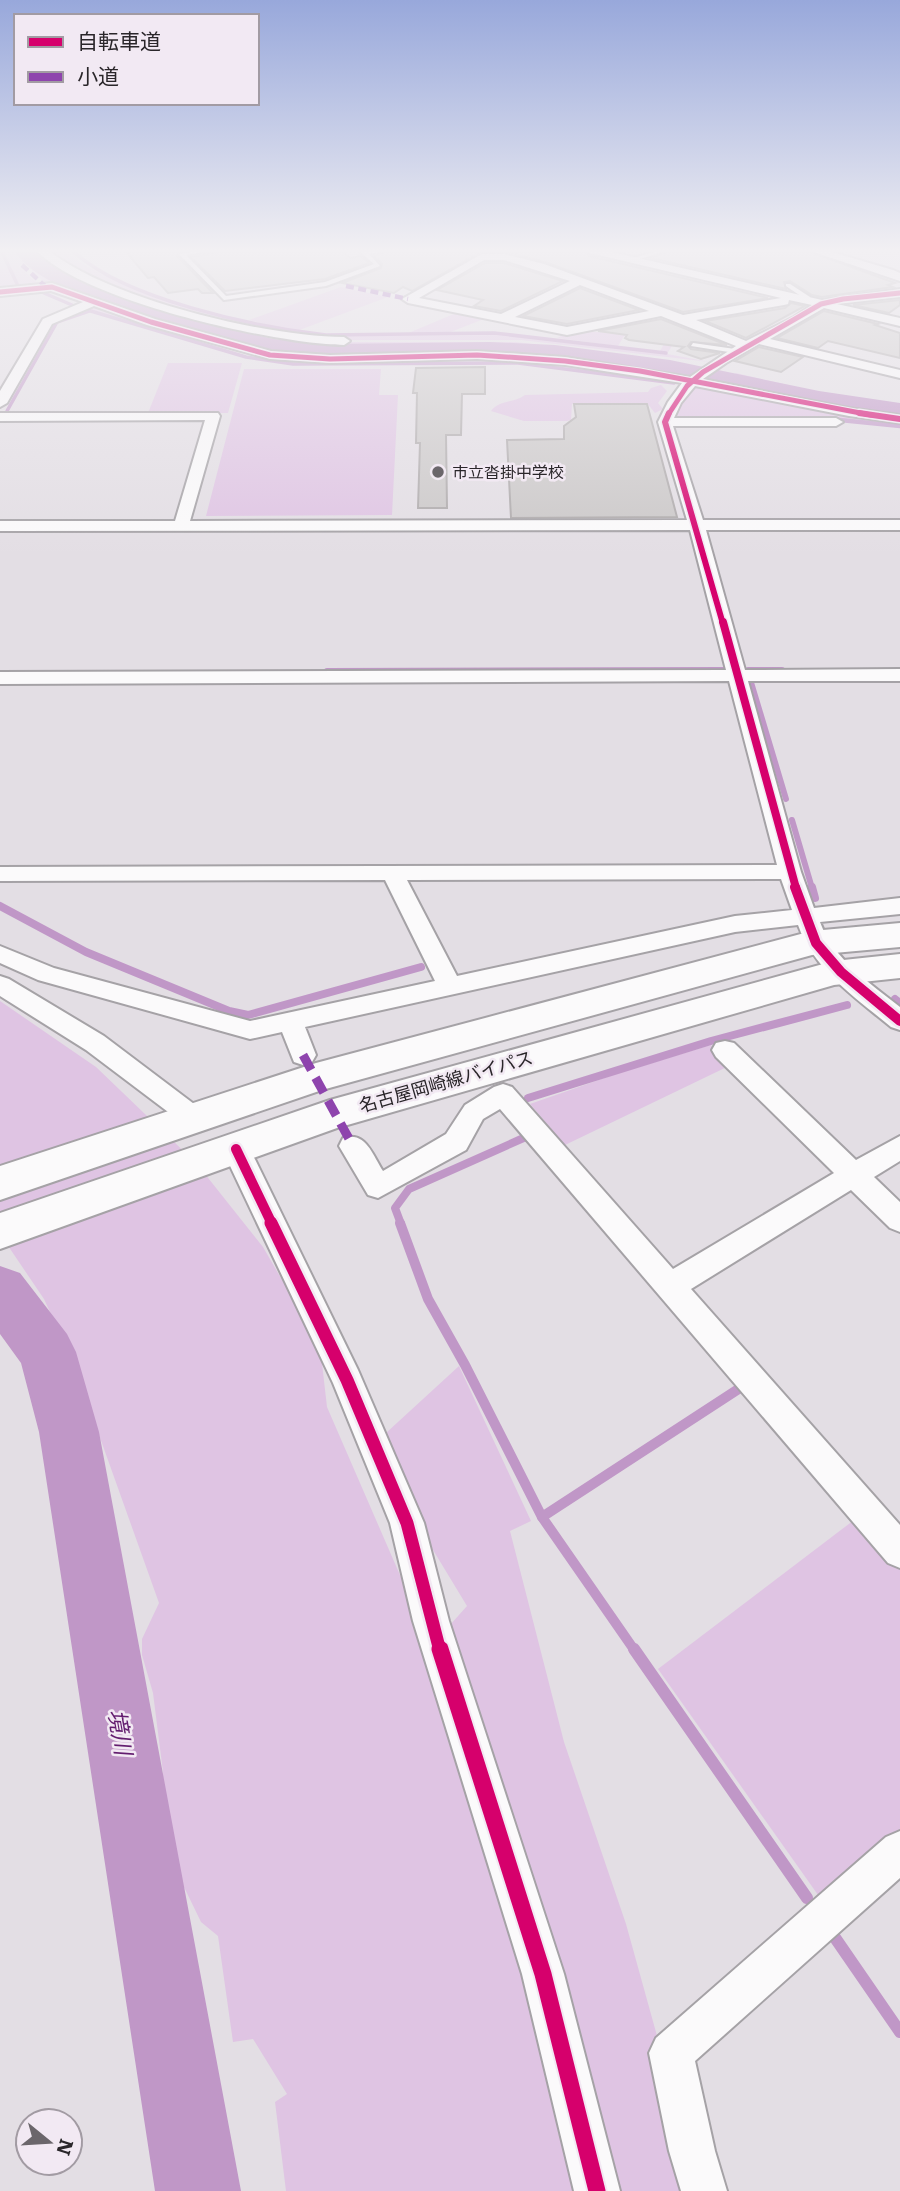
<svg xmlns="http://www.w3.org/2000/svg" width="900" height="2191" font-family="Literata,'Noto Sans JP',serif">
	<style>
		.green { fill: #dfc4e3 }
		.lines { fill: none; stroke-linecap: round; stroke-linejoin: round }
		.stream-far5 { stroke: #c097c7; stroke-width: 3.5 }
		.stream-far4 { stroke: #c097c7; stroke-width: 4.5 }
		.stream-far3 { stroke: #c097c7; stroke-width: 6 }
		.stream-far2 { stroke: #c097c7; stroke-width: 8 }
		.stream-far1 { stroke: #c097c7; stroke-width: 10 }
		.stream { stroke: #c097c7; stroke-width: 12 }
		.river { fill: #c097c7; fill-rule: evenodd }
		.building { fill: #cbc8c8; stroke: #aeaaab; stroke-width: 2 }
		.lane-casing { stroke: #a5a2a6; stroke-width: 4 }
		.street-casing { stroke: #a5a2a6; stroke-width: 4 }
		.primary-casing { stroke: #a5a2a6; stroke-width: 4 }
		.lane { fill: #fbfafb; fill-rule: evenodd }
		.street { fill: #fbfafb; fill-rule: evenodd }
		.primary { fill: #fbfafb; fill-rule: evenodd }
		.quiet-far1 { stroke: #8e44ad; stroke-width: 4.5; stroke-dasharray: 8 4.5; stroke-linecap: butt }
		.quiet { stroke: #8e44ad; stroke-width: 9; stroke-dasharray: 17 9; stroke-linecap: butt }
		.cycleway-far5-casing { stroke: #f2e9f3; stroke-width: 7 }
		.cycleway-far4-casing { stroke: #f2e9f3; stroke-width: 9 }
		.cycleway-far3-casing { stroke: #f2e9f3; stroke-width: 11 }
		.cycleway-far2-casing { stroke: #f2e9f3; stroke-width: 15 }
		.cycleway-far1-casing { stroke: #f2e9f3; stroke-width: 18 }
		.cycleway-casing { stroke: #f2e9f3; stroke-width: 21 }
		.cycleway-far5 { stroke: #d6006c; stroke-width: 5 }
		.cycleway-far4 { stroke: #d6006c; stroke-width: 6 }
		.cycleway-far3 { stroke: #d6006c; stroke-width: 8 }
		.cycleway-far2 { stroke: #d6006c; stroke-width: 10 }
		.cycleway-far1 { stroke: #d6006c; stroke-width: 13 }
		.cycleway { stroke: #d6006c; stroke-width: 17 }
		.poi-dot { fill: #6b666b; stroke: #f2e9f3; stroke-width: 2.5 }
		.labels { text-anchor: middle; stroke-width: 5; stroke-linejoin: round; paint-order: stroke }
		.far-poi-label { font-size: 16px; fill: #2a262a; stroke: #f2e9f3; text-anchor: start }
		.street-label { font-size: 18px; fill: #2a262a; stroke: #f2e9f3 }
		.near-water-label { font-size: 23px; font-style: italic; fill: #631d6f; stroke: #f2e9f3 }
	</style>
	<rect width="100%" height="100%" fill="#e3dee4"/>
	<!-- green -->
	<g class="green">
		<path d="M0 250H15L47 275 50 283H45L27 265 22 264 19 266 39 285 0 289Z"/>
		<path d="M30 250H41L46 257 97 284 205 320 331 342H516L677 362 668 365 509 346H307L273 341 193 321 106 292 70 278Z"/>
		<path d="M45 250H65C101 288 270 333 324 336L521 335 667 354 710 362 521 340H321L282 335 188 312 115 288 52 257Z"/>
		<path d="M341 287 388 297 294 332 249 320Z"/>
		<path d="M123 304 251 344 292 351 342 353 494 349 552 354 665 369 664 374 530 356 329 358 271 353 115 309Z"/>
		<path d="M94 305 266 356 525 358 683 382 518 362 474 360 337 364 294 363 264 359 82 308Z"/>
		<path d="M461 311 489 317 448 333 406 334Z"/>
		<path d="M683 321 718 334 708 340 678 337 668 352 660 351 667 339 626 333 618 346 557 338C580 327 604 334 628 333 646 332 665 325 683 321Z"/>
		<path d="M168 363H242L228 413H148Z"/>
		<path d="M244 369H381L379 395H398L392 515 206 516Z"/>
		<path d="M736 373 822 393 900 404V409L822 398 731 377Z"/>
		<path d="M661 385 667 391 658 403 663 409 655 413 647 403H575L572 404 571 420 567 421H524L491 411C499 400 514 403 525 395L648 392 651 388Z"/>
		<path d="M698 385 900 421V426L827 418H670Z"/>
		<path d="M0 1001 96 1067 197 1164 263 1247 320 1346 327 1407 426 1635 583 2191H286L275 2102 287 2094 253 2039 233 2042 218 1936 201 1922 185 1889 170 1869 163 1852V1772L153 1693 142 1655V1639L159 1603 73 1362 44 1299 0 1234Z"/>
		<path d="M711 1045 731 1065 565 1145 530 1104 616 1074Z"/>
		<path d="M459 1366 531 1521 510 1531 564 1742 626 1924 700 2191H611L450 1625 467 1606 427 1540 386 1433Z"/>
		<path d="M858 1517 900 1564V1838L823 1902 658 1669Z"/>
	</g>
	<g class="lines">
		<!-- stream-far5 -->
		<g class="stream-far5">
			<path d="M1 250 19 288"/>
			<path d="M72 250C122 299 256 327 326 335L494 333 666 353"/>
			<path d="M32 291 37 290 72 305"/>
			<path d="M84 309 246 357 293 364 518 363 674 383"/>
			<path d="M7 411 57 322 89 311"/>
		</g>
		<!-- stream-far4 -->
		<path class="stream-far4" d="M830 419 900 426"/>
		<!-- stream-far3 -->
		<g class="stream-far3">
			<path d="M748 670H782"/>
			<path d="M327 671 723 670"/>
			<path d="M750 679 786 799"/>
			<path d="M792 820 812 888"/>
		</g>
		<!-- stream-far2 -->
		<g class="stream-far2">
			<path d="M812 887 815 898"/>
			<path d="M0 906 86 952 229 1011 248 1015 421 967"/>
			<path d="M895 999 900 1003"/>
			<path d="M528 1098 711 1041 847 1005"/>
			<path d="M401 1224 395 1208 409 1189 528 1136 524 1132"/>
		</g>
		<!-- stream-far1 -->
		<g class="stream-far1">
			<path d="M400 1223 428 1299 465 1365 542 1517 635 1651"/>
			<path d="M542 1517 740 1388"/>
		</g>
		<!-- stream -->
		<g class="stream">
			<path d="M634 1649 807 1898"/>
			<path d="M829 1929 900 2032"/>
		</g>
		<!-- river -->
		<g class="river">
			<path d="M14 250H36L53 264 93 283 218 326 273 339 327 344 490 342 555 345 670 360 819 391 900 403V419C795 405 693 376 588 363 491 351 394 365 297 356 232 351 169 326 109 304 77 293 33 280 14 250Z"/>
			<path d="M0 1266 20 1273 67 1334 76 1352 99 1432 241 2191H155L39 1432 21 1363 0 1334Z"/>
		</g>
	</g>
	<!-- building -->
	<g class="building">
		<path d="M130 250H187L179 251 177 256 213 293H202L198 289 168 293 154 277 148 278 127 253 132 252Z"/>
		<path d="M218 250H341L350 258 361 256 369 263 325 279 225 291 191 257 215 253Z"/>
		<path d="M392 250H583L589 256 768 298 683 312 545 262 504 251 481 252 412 291 403 287 394 293 342 283 381 268 382 264 374 256Z"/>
		<path d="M672 250H805L895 283 888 285 893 287 822 297 812 295 790 281 784 282 786 289 651 258Z"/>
		<path d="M485 263H504L563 281 501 311 474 306 483 300 437 290Z"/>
		<path d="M580 288 639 310 567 324 523 316Z"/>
		<path d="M900 300V305L889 313 853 305Z"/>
		<path d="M791 303 805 306 746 338 705 321 785 308Z"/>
		<path d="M824 311 878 324 875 325 900 333V358L828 341 818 348 777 338Z"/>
		<path d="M661 319 727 345 691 342 688 346 691 349 720 353 701 359 678 351 684 347 629 340 625 338 627 335 598 331Z"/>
		<path d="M759 347 803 357 781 372 735 361Z"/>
		<path d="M485 367V394H462L461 435H446L447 508H418L420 443H416L417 393H413L416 368Z"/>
		<path d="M574 404H647L677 517 511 518 507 440 564 439V426L576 417Z"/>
	</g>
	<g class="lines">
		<defs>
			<g id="lane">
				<path d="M200 250H215L186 255 226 296 325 282 374 264 358 250H389L369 254 380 266 326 286 224 300 179 254Z"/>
				<path d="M660 250H669L630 262 627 260Z"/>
				<path d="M786 284H790L810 297 809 302H805V299L786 286Z"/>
				<path d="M693 343 735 349 738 351 735 353 691 346Z"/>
			</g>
			<g id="street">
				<path d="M36 250H48C108 299 267 337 344 337L350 341 344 345C275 344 83 301 36 250Z"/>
				<path d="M585 250H603L822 300 900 289V297L837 304 900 318V326L824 308 770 339 900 370V378L759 344 726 363 703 379 849 408 900 415V423L849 416 695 386 681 403 674 418H836L843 422 836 426H673L703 520H900V530H706L745 670 900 669V681H748L801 872 814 908 900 898V914L820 922C834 960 870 983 900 1007V1030L891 1027C856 998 814 970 798 925L735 932 305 1027 316 1055 312 1062 303 1065 294 1062 282 1032 250 1039 38 980 0 963V946L54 968 250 1021 435 981 385 880 0 881V867L777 865 729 681 0 684V672L726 670 690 530 0 531V521H175L205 420 0 421V413H218L220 416 190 521 687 520 658 422 668 402 682 383 565 365 477 359 330 363 270 359 147 325 94 306 52 324 7 403 0 407V391L43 319 83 302 51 291 0 296V288L52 283 155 319 271 351 330 355 477 351 565 357 690 377 736 346 661 316 567 335 408 303 402 299 482 254H504L544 264 683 315 781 298 590 253ZM484 260H504L570 281 501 314 419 298ZM580 285 649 311 567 327 515 317ZM789 300 812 305 794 317 746 341 696 320 784 305 788 304ZM781 879 792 910 735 916 457 976 407 880Z"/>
				<path d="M808 250H825L893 270 900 273V281Z"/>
				<path d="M0 976 9 979 104 1036 202 1110 206 1117 202 1124 193 1127 184 1124 86 1050 0 996Z"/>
				<path d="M725 1041 734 1043 856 1160 900 1136V1161L874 1177 900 1202V1232L890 1228 851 1190 691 1289 900 1525V1568L888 1563 500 1109 483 1119 466 1150 378 1198 368 1195 339 1146 343 1138C366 1131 372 1154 383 1171L446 1134 465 1105 494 1087 503 1084 512 1087 673 1269 834 1173 716 1057 712 1050 716 1043Z"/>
				<path d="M236 1138 246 1141 358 1370 424 1523 449 1621 564 1974 620 2191H574L522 1974 413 1621 390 1523 333 1383 222 1149 226 1141Z"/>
				<path d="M900 1831V1878L695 2061 715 2151 727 2191H681L669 2151 649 2053 656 2038 886 1837Z"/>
			</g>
			<g id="primary">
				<path d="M900 923V947L812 955 322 1090 0 1200V1166L316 1063 812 931Z"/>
				<path d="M900 954V978L834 985 337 1128 0 1249V1213L330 1100 834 961Z"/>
			</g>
		</defs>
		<!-- lane casing -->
		<use href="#lane" class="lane-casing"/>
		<!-- street casing -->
		<use href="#street" class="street-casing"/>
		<!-- primary casing -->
		<use href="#primary" class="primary-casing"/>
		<!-- lane -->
		<use href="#lane" class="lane"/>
		<!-- street -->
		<use href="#street" class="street"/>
		<!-- primary -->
		<use href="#primary" class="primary"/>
		<!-- quiet-far1 -->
		<g class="quiet-far1">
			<path d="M22 265 45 286"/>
			<path d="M346 286 408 299"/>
		</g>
		<!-- quiet -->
		<path class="quiet" d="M303 1055 353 1146"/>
		<defs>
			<g id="cycleway-far5">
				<path d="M0 292 52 287 151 322 270 355 330 359 477 355 565 361 640 371 871 415"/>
				<path d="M668 415 687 386 703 372 821 304 843 299 900 293"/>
			</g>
			<g id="cycleway-far4">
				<path d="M669 413 665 422 723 624"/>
				<path d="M859 413 900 419"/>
			</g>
			<path id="cycleway-far3" d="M723 622 796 888"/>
			<g id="cycleway-far2">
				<path d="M795 887 816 943 841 972 900 1021"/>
				<path d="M236 1149 272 1224"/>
			</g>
			<path id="cycleway-far1" d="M271 1223 347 1380 407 1523 440 1651"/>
			<path id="cycleway" d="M440 1649 543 1974 597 2191"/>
		</defs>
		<!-- cycleway-far5 casing -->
		<use href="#cycleway-far5" class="cycleway-far5-casing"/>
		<!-- cycleway-far4 casing -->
		<use href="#cycleway-far4" class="cycleway-far4-casing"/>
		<!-- cycleway-far3 casing -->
		<use href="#cycleway-far3" class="cycleway-far3-casing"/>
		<!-- cycleway-far2 casing -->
		<use href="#cycleway-far2" class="cycleway-far2-casing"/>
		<!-- cycleway-far1 casing -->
		<use href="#cycleway-far1" class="cycleway-far1-casing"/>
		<!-- cycleway casing -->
		<use href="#cycleway" class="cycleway-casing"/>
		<!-- cycleway-far5 -->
		<use href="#cycleway-far5" class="cycleway-far5"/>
		<!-- cycleway-far4 -->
		<use href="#cycleway-far4" class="cycleway-far4"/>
		<!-- cycleway-far3 -->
		<use href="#cycleway-far3" class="cycleway-far3"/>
		<!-- cycleway-far2 -->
		<use href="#cycleway-far2" class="cycleway-far2"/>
		<!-- cycleway-far1 -->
		<use href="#cycleway-far1" class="cycleway-far1"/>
		<!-- cycleway -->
		<use href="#cycleway" class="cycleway"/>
	</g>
	<!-- sky -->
	<linearGradient id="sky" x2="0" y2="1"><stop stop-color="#98a8db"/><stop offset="0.45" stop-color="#f2f0f3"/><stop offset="1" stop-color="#f2f0f3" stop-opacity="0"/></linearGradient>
	<rect width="900" height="557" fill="url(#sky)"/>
	<!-- markers -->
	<circle class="poi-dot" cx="438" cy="472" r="7"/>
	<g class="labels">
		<!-- far-poi labels -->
		<g class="far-poi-label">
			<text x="452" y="478">市立沓掛中学校</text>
		</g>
		<!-- street labels -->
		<g class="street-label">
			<text transform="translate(446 1082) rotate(-16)" y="6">名古屋岡崎線バイパス</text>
		</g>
		<!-- near-water labels -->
		<g class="near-water-label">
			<text transform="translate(120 1732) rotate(80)" y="8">境川</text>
		</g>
	</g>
	<!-- legend -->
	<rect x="14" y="14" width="245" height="91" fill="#f2e9f3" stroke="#a29ba3" stroke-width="2"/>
	<rect x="28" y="37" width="35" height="10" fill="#d6006c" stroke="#a29ba3" stroke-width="2"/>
	<text x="77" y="49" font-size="21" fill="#2a262a">自転車道</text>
	<rect x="28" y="72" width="35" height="10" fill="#8e44ad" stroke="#a29ba3" stroke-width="2"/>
	<text x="77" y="84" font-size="21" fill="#2a262a">小道</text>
	<!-- north arrow -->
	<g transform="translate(49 2142) rotate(108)"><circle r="33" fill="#f2e9f3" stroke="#a29ba3" stroke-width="2"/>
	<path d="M0-5L12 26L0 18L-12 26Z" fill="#6b666b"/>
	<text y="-10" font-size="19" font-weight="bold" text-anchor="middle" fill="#2a262a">N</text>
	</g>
</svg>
